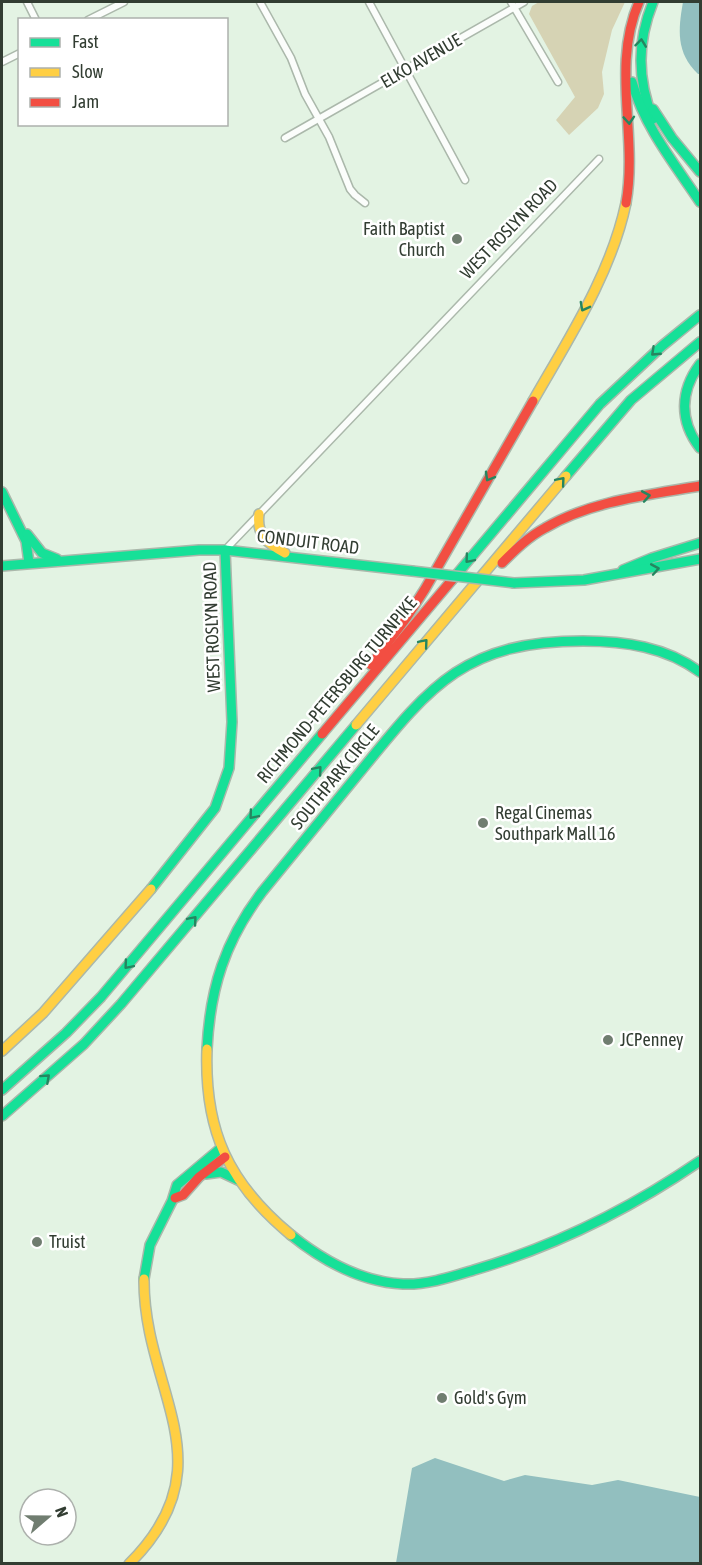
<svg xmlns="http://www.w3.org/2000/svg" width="702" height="1565" font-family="'Asap Condensed',sans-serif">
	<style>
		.forest { fill: #d6d3b4 }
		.water { fill: #92bfbf }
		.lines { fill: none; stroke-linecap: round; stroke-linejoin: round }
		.street-casing { stroke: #abb8ab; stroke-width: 9 }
		.fast-casing { stroke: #abb8ab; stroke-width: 12 }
		.slow-casing { stroke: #abb8ab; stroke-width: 12 }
		.jam-casing { stroke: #abb8ab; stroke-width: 12 }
		.street { stroke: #fbfdfb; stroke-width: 6 }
		.fast { stroke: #16e098; stroke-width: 9 }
		.slow { stroke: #ffcf43; stroke-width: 9 }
		.jam { stroke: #f24e42; stroke-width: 9 }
		.fast-bridge-casing { stroke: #abb8ab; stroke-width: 12; stroke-linecap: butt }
		.fast-bridge { stroke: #16e098; stroke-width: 9 }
		.oneway { stroke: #258660 }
		.poi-dot { fill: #707d70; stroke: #fff; stroke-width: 2 }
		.labels { text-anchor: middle; stroke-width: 5; stroke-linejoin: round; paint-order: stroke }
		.street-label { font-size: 18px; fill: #323d32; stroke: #fff }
		.poi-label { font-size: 18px; fill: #323d32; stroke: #fff; text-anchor: start }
	</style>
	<rect width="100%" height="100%" fill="#e3f3e3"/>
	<!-- forest -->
	<path class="forest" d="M539 2H625L612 30 602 72 604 94 598 108 569 135 556 120 575 97 529 14 532 6Z"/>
	<!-- water -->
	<g class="water">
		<path d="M683 2H700V74H698C676 53 678 30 683 2Z"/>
		<path d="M435 1458 504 1481 525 1475 592 1485 618 1480 700 1497V1563H396L412 1468Z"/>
	</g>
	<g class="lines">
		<defs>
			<g id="street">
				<path d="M27 2 36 20"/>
				<path d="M260 2 291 58 305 94 329 137 350 189 355 195 365 203"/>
				<path d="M369 2 465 180"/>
				<path d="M511 2 558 82"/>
				<path d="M88 20 124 2"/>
				<path d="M2 62 20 53"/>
				<path d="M285 138 524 2"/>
				<path d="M225 550 599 159"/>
			</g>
			<g id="fast">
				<path d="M653 2C637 42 637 79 653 119"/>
				<path d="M632 82C645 128 674 163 700 202"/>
				<path d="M653 109 672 138 700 172"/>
				<path d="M700 364C680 391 679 421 700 448"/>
				<path d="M566 476 631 400 700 342"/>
				<path d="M2 492 26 541 29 563"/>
				<path d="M27 534 42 553 57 559"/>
				<path d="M2 566 199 550H225L412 571"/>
				<path d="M623 570 652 558 700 543"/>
				<path d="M452 580 600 404 662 346 700 315"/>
				<path d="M514 583 584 580 700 559"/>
				<path d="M151 889 215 808 229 768 232 722 225 550"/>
				<path d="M207 1049C210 988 225 941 262 892 295 852 327 812 360 772 430 686 464 641 583 641 625 641 666 647 700 672"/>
				<path d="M2 1090 66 1033 101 997 322 734"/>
				<path d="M2 1116 84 1044 121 1004 356 725"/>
				<path d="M206 1174 221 1172 238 1180"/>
				<path d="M291 1235C322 1260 361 1282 403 1284 427 1285 451 1277 474 1270 556 1246 630 1209 700 1161"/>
				<path d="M144 1279 150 1245 172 1201 177 1185 221 1148"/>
			</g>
			<g id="slow">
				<path d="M533 401C569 338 611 274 626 203"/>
				<path d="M259 514C256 535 268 544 285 553"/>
				<path d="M356 725 566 476"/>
				<path d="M207 1049C204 1130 228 1183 291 1235"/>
				<path d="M2 1051 43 1013 151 889"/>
				<path d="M129 1564C230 1464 143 1391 144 1279"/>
			</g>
			<g id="jam">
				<path d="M626 203C638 136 611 66 639 2"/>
				<path d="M502 563C515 550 528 537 545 528 591 501 648 495 700 486"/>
				<path d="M371 665 407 617 425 589 533 401"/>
				<path d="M322 734 452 580"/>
				<path d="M175 1198 183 1195 199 1177 225 1157"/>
			</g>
		</defs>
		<!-- street casing -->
		<use href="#street" class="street-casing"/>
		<!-- fast casing -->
		<use href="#fast" class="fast-casing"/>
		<!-- slow casing -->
		<use href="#slow" class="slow-casing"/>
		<!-- jam casing -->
		<use href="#jam" class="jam-casing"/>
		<!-- street -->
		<use href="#street" class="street"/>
		<!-- fast -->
		<use href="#fast" class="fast"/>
		<!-- slow -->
		<use href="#slow" class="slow"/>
		<!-- jam -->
		<use href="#jam" class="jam"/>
		<defs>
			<path id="fast-bridge" d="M412 571 514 583"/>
		</defs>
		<!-- fast-bridge casing -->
		<use href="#fast-bridge" class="fast-bridge-casing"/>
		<!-- fast-bridge -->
		<use href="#fast-bridge" class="fast-bridge"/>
	</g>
	<!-- one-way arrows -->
	<defs><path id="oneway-chevron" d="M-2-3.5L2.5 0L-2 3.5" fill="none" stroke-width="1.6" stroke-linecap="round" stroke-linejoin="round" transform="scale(1.5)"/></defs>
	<g class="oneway">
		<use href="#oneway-chevron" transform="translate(641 43) rotate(-83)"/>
		<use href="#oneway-chevron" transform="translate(629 120) rotate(86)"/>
		<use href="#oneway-chevron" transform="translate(584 307) rotate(118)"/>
		<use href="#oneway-chevron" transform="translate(655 352) rotate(137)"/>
		<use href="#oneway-chevron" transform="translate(489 477) rotate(120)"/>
		<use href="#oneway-chevron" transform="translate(561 481) rotate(-50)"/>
		<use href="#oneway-chevron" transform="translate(646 496) rotate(-10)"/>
		<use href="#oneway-chevron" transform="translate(469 559) rotate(130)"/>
		<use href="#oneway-chevron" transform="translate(655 569) rotate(-10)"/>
		<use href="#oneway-chevron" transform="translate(424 643) rotate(-50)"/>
		<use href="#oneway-chevron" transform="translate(318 770) rotate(-50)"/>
		<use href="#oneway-chevron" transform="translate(253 815) rotate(130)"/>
		<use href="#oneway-chevron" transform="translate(193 920) rotate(-50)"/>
		<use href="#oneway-chevron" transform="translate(128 965) rotate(130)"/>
		<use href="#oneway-chevron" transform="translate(46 1078) rotate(-42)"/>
	</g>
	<!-- markers -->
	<g class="poi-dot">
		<circle cx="457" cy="239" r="6"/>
		<circle cx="483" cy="823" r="6"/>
		<circle cx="608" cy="1040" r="6"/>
		<circle cx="37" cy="1242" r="6"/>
		<circle cx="442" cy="1398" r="6"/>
	</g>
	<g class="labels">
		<!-- street labels -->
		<g class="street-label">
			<text transform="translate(421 61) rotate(-30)" y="6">ELKO AVENUE</text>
			<text transform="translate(509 229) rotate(-46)" y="6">WEST ROSLYN ROAD</text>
			<text transform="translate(308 542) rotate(7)" y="6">CONDUIT ROAD</text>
			<text transform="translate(212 627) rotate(-92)" y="6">WEST ROSLYN ROAD</text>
			<text transform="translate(337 690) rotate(-50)" y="6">RICHMOND-PETERSBURG TURNPIKE</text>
			<text transform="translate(335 777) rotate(-51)" y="6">SOUTHPARK CIRCLE</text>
		</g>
		<!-- poi labels -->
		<g class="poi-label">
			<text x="445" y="235" text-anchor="end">Faith Baptist<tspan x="445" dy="21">Church</tspan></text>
			<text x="495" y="819">Regal Cinemas<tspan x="495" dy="21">Southpark Mall 16</tspan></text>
			<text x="620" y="1046">JCPenney</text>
			<text x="49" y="1248">Truist</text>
			<text x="454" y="1404">Gold's Gym</text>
		</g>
	</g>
	<!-- border -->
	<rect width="702" height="1565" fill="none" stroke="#323d32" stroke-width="6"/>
	<!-- legend -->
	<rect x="18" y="18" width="210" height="108" fill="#ffffff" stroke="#adb1ad" stroke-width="1.5"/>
	<rect x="30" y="38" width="30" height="9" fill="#16e098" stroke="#adb1ad" stroke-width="1.5"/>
	<text x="72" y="48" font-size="18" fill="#323d32">Fast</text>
	<rect x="30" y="68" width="30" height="9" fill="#ffcf43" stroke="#adb1ad" stroke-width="1.5"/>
	<text x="72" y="78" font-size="18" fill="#323d32">Slow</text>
	<rect x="30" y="98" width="30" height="9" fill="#f24e42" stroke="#adb1ad" stroke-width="1.5"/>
	<text x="72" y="108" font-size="18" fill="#323d32">Jam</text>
	<!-- north arrow -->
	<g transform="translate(48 1517) rotate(70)"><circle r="28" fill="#ffffff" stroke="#adb1ad" stroke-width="1.5"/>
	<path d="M0-4.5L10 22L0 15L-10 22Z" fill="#707d70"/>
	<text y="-9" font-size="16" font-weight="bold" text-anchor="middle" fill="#323d32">N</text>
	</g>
</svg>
